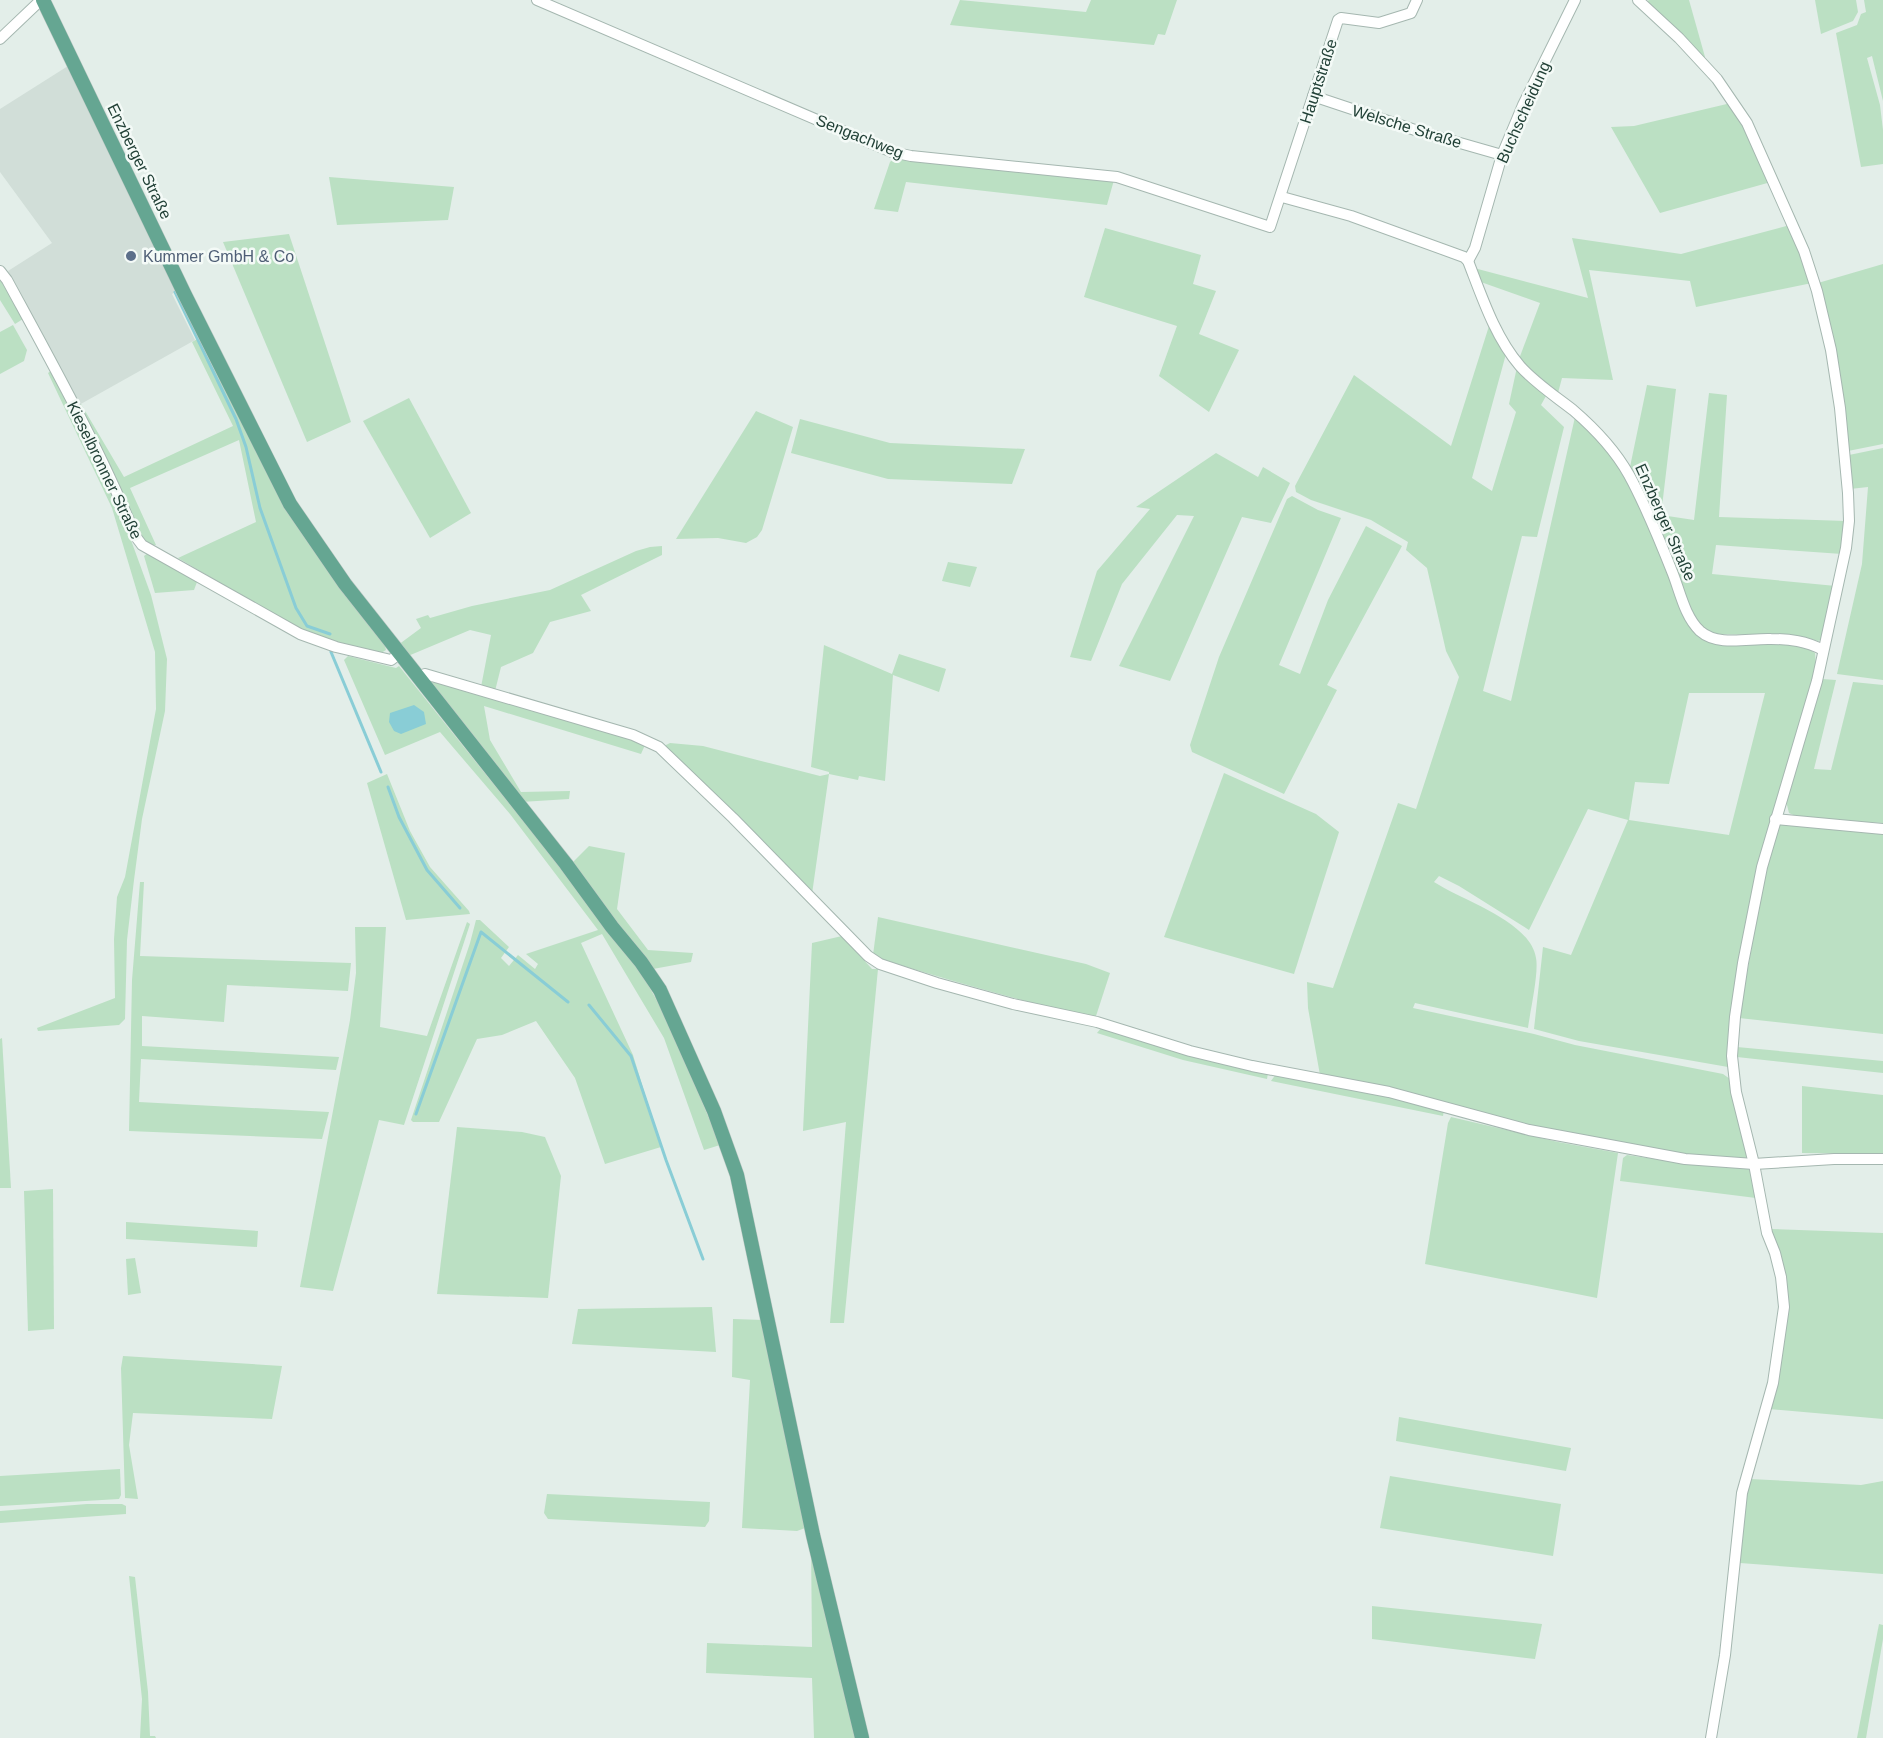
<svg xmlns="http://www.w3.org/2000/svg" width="1883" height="1738" font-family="Arial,sans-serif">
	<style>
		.built { fill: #d1ded8 }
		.green { fill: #bbe0c3; fill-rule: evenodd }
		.water { fill: #89cdd6 }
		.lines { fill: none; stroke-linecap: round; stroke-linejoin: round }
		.stream { stroke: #89cdd6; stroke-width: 3 }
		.minor-casing { stroke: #a5b7b0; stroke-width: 12 }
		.major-casing { stroke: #c1cac7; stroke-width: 15 }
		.minor { stroke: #fff; stroke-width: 10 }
		.major { stroke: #65a692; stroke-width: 14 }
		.service-dot { fill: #5c6f8a; stroke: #f4faf7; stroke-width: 2 }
		.labels { text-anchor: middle; stroke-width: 5; stroke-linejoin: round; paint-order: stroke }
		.street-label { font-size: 16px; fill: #224137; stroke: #f4faf7 }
		.service-label { font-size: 16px; fill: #4e5e75; stroke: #f4faf7; text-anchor: start }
	</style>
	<rect width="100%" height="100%" fill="#e3eee9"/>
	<!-- built -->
	<path class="built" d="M68 66 178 290 172 294 195 340 79 405 8 271 52 243 0 172V109Z"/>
	<!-- green -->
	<g class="green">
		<path d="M960 0 1086 12 1091 0H1177L1165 35 1158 34 1154 45 950 25Z"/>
		<path d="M1649 0H1689L1705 57 1702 58 1646 2Z"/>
		<path d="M1815 0H1856L1858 12 1853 21 1821 34Z"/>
		<path d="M1864 0H1883V101L1872 56 1867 58 1880 105 1883 130V164L1861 167 1836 33 1857 25 1861 14 1866 12Z"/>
		<path d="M1731 103 1746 126 1771 182 1660 213 1611 127 1634 126Z"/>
		<path d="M895 157 1114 180 1107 205 906 182 898 212 874 209 890 162Z"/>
		<path d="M329 177 454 187 448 220 337 225Z"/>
		<path d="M1790 225 1812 283 1696 307 1690 281 1589 270 1613 380 1562 378 1558 393 1533 373 1519 359 1540 303 1478 281 1474 268 1588 298 1572 238 1681 254Z"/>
		<path d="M1105 228 1201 255 1193 284 1216 291 1199 334 1239 350 1209 412 1159 376 1177 326 1084 297Z"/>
		<path d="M289 234 351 422 307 442 223 242Z"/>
		<path d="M1883 264V444L1848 451 1818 283Z"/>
		<path d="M0 279 23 319 15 324 0 300Z"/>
		<path d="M13 325 27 350 24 361 0 374V332Z"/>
		<path d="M1489 326 1506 354 1472 478 1492 491 1516 412 1509 404 1517 367 1546 396 1541 405 1564 427 1537 537 1522 536 1483 691 1511 701 1575 417 1609 450 1630 482 1694 631C1698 635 1703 641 1709 642 1744 648 1783 633 1815 653L1816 666 1765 841 1728 1067 1579 1041 1534 1029 1543 947 1571 955 1628 820 1588 809 1529 930 1459 886 1439 876 1434 882C1463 901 1530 921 1536 958 1539 973 1530 1012 1528 1028L1415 1003 1413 1008 1534 1034 1575 1045 1723 1074 1730 1079 1747 1156 1746 1159 1679 1154 1515 1123 1320 1075 1308 1008 1307 982 1333 988 1398 803 1416 809 1459 677 1446 651 1427 568 1406 550 1408 542 1371 520 1311 500 1296 492 1295 486 1354 375 1451 446ZM1689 693H1765L1729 835 1629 820 1635 782 1669 784Z"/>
		<path d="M201 337 248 435 385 646 386 650 381 653 343 646 290 624 178 558 256 522 239 440 130 488 156 545H151L142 538 77 406 81 404 124 477 233 426 192 342Z"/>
		<path d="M52 370 112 488 151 595 167 659 165 711 142 819 134 880 127 940 125 1019 119 1025 38 1031 37 1028 115 998 114 939 117 897 125 877 156 709 155 652 112 508 48 373Z"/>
		<path d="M1647 385 1676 389 1661 515 1694 520 1709 393 1727 395 1719 517 1846 521 1842 554 1716 545 1712 574 1836 586 1823 639 1818 641 1801 636 1714 634 1701 626 1692 611 1649 508 1630 467Z"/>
		<path d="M409 398 471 513 430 538 363 421Z"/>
		<path d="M756 411 793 427 762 530 757 537 746 543 718 538 676 539Z"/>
		<path d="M800 419 890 443 1025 449 1012 484 888 479 791 453Z"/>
		<path d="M1883 448V680L1837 674 1862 564 1868 487 1850 489 1849 455Z"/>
		<path d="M1216 453 1258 477 1263 467 1290 483 1271 523 1242 517 1170 681 1119 666 1194 516 1177 515 1122 584 1091 661 1070 657 1097 571 1150 509 1136 507Z"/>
		<path d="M1292 496 1318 510 1341 518 1279 665 1300 674 1328 600 1366 526 1402 546 1327 685 1337 690 1284 794 1192 752 1190 745 1219 657 1287 499Z"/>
		<path d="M662 546V555L581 595 591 611 550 622 533 653 501 667 495 691 481 687 491 635 470 630 408 656 398 645 421 628 416 619 428 615 430 618 472 606 550 590 636 551 650 547Z"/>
		<path d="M148 553 197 582 194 590 155 593 144 556Z"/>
		<path d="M948 562 977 567 970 587 942 581Z"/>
		<path d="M824 645 892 674 899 654 946 669 939 692 893 675 885 781 859 776 858 780 829 774 812 894 707 786 666 748V745L670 743 703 746 820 776 829 774V772L811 767Z"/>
		<path d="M348 656 396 668 399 666 609 928 642 974 670 1024 720 1145 704 1150 664 1038 602 934 581 943 633 1055 661 1147 605 1164 575 1078 536 1021 502 1035 477 1039 439 1122H413L411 1120 470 943 476 920H480L509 947 501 958 509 966 518 955 535 969 538 964 526 954 598 930 510 814 440 732 385 755 344 660Z"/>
		<path d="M428 677 626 737 645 745 641 754 484 706 490 740 521 792 570 791 569 799 521 802 424 680Z"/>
		<path d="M1822 679 1836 680 1814 769 1831 770 1853 682 1883 685V823L1800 818 1789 813 1786 801Z"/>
		<path d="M1224 773 1316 814 1339 832 1294 974 1164 937Z"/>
		<path d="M387 774 410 831 430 867 469 911 470 914 406 920 367 783Z"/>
		<path d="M1782 823 1883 832V1034L1739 1018 1764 879 1776 829Z"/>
		<path d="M589 846 625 853 617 909 648 950 693 953 691 962 653 969 571 864Z"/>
		<path d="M140 882H144L140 956 351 963 348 991 227 985 224 1022 142 1016V1046L339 1057 336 1070 141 1059 139 1102 329 1112 322 1139 129 1131 132 980Z"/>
		<path d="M878 917 1086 964 1110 973 1096 1016 1091 1018C1020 1000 950 981 881 959L873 955Z"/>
		<path d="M467 922 470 924 404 1125 379 1120 333 1291 300 1287 350 1020 356 973 355 927H386L380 1027 427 1036Z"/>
		<path d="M842 936 872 969H878L844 1323H830L846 1122 803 1131 812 943Z"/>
		<path d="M1102 1027 1268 1073 1267 1079 1183 1060 1097 1033Z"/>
		<path d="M2 1038 11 1188H0V1039Z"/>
		<path d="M1737 1047 1883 1061V1073L1737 1057Z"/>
		<path d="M1276 1074 1387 1095 1444 1110 1443 1116 1271 1081Z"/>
		<path d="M1802 1086 1883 1095V1154L1802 1153Z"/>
		<path d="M1451 1117 1558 1142 1618 1153 1597 1298 1425 1264 1448 1123Z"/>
		<path d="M457 1127 522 1132 545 1137 561 1176 548 1298 437 1294Z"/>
		<path d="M1627 1155 1689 1164 1750 1169 1756 1198 1620 1181 1623 1158Z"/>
		<path d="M53 1189 54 1329 28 1331 24 1191Z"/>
		<path d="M126 1222 258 1231 257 1247 126 1239Z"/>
		<path d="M1770 1229 1883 1233V1419L1769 1409 1785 1328Z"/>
		<path d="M135 1258 141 1293 128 1295 126 1259Z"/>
		<path d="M712 1307 716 1352 572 1344 578 1309Z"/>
		<path d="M733 1319 764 1320 805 1528 797 1531 742 1528 750 1380 732 1377Z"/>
		<path d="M123 1356 282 1366 272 1419 133 1413 129 1445 138 1499 125 1498 121 1368Z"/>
		<path d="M1399 1417 1571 1448 1566 1471 1396 1441Z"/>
		<path d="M120 1469 121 1495 119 1499 0 1506V1476Z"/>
		<path d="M1390 1476 1561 1504 1553 1556 1380 1528Z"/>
		<path d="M1750 1479 1861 1485 1883 1481V1574L1740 1563 1746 1497Z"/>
		<path d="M547 1494 710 1502 709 1521 705 1527 548 1519 544 1513Z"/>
		<path d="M87 1504H122L126 1506V1514L0 1523V1511Z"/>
		<path d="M811 1542 842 1685 857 1738H814L812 1678 706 1673 707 1643 812 1647Z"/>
		<path d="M129 1576 135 1577 148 1692 150 1736H155L156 1738H140L142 1699Z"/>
		<path d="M1372 1606 1542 1624 1535 1659 1372 1639Z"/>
		<path d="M1879 1624 1883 1625V1639L1866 1738H1857Z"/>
	</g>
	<!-- water -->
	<path class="water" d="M414 705 424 712 426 724 401 734 394 731 389 722 390 713Z"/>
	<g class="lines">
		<!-- stream -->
		<g class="stream">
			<path d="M175 292 236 419 246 447 260 508 296 608 307 626 330 634"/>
			<path d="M331 652 381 772"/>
			<path d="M388 787 399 817 427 870 460 908"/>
			<path d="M589 1005 631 1056 666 1160 703 1259"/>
			<path d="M416 1114 481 932 568 1002"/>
		</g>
		<defs>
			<g id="minor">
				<path d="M537 0 892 152 911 156 1117 177 1270 227 1338 20 1341 18 1379 23 1411 13 1417 0"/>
				<path d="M1638 0 1679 38 1717 79 1747 123 1804 251 1817 291 1831 350 1840 408 1848 493 1849 521 1846 548 1817 681 1762 867 1743 963 1735 1017 1732 1056 1736 1092 1754 1164 1767 1233 1775 1253 1781 1277 1784 1307 1773 1383 1742 1493 1725 1655 1711 1738"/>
				<path d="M0 39 41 0"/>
				<path d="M1313 96 1418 131 1502 155"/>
				<path d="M1282 197 1351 216 1464 257 1468 261C1482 297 1495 337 1520 366 1535 383 1555 396 1573 410 1594 428 1615 450 1629 475 1646 506 1660 541 1673 574 1680 592 1685 617 1700 631 1718 647 1749 638 1771 639 1790 639 1806 641 1823 650"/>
				<path d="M1468 261 1475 248 1502 155 1523 105 1575 0"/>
				<path d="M0 271 7 280C53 365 100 449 136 537L142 545 300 634 336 647 391 660 399 654"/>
				<path d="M417 677 425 674 633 735 659 747 733 818 868 956 880 964 937 983 1013 1004 1097 1022 1190 1051 1252 1066 1389 1092 1529 1130 1685 1159 1754 1164 1834 1159H1883"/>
				<path d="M1775 819 1883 829"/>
			</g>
			<path id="major" d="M43 0 185 295 290 504 345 584 566 864 612 927 641 962 660 990 714 1111 737 1175 813 1535 862 1738"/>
		</defs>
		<!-- minor casing -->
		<use href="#minor" class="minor-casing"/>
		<!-- major casing -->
		<use href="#major" class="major-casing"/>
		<!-- minor -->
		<use href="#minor" class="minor"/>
		<!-- major -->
		<use href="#major" class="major"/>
	</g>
	<!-- markers -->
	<circle class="service-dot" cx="131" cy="256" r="6"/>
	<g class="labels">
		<!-- street labels -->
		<g class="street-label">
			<text transform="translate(1318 81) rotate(-72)" y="6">Hauptstraße</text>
			<text transform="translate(1523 112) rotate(-66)" y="6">Buchscheidung</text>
			<text transform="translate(1407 126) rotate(17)" y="6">Welsche Straße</text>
			<text transform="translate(860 136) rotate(22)" y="6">Sengachweg</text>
			<text transform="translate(140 161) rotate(64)" y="6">Enzberger Straße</text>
			<text transform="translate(105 470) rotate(64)" y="6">Kieselbronner Straße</text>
			<text transform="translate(1666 522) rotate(66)" y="6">Enzberger Straße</text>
		</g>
		<!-- service labels -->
		<g class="service-label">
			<text x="143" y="262">Kummer GmbH &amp; Co</text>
		</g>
	</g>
</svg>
